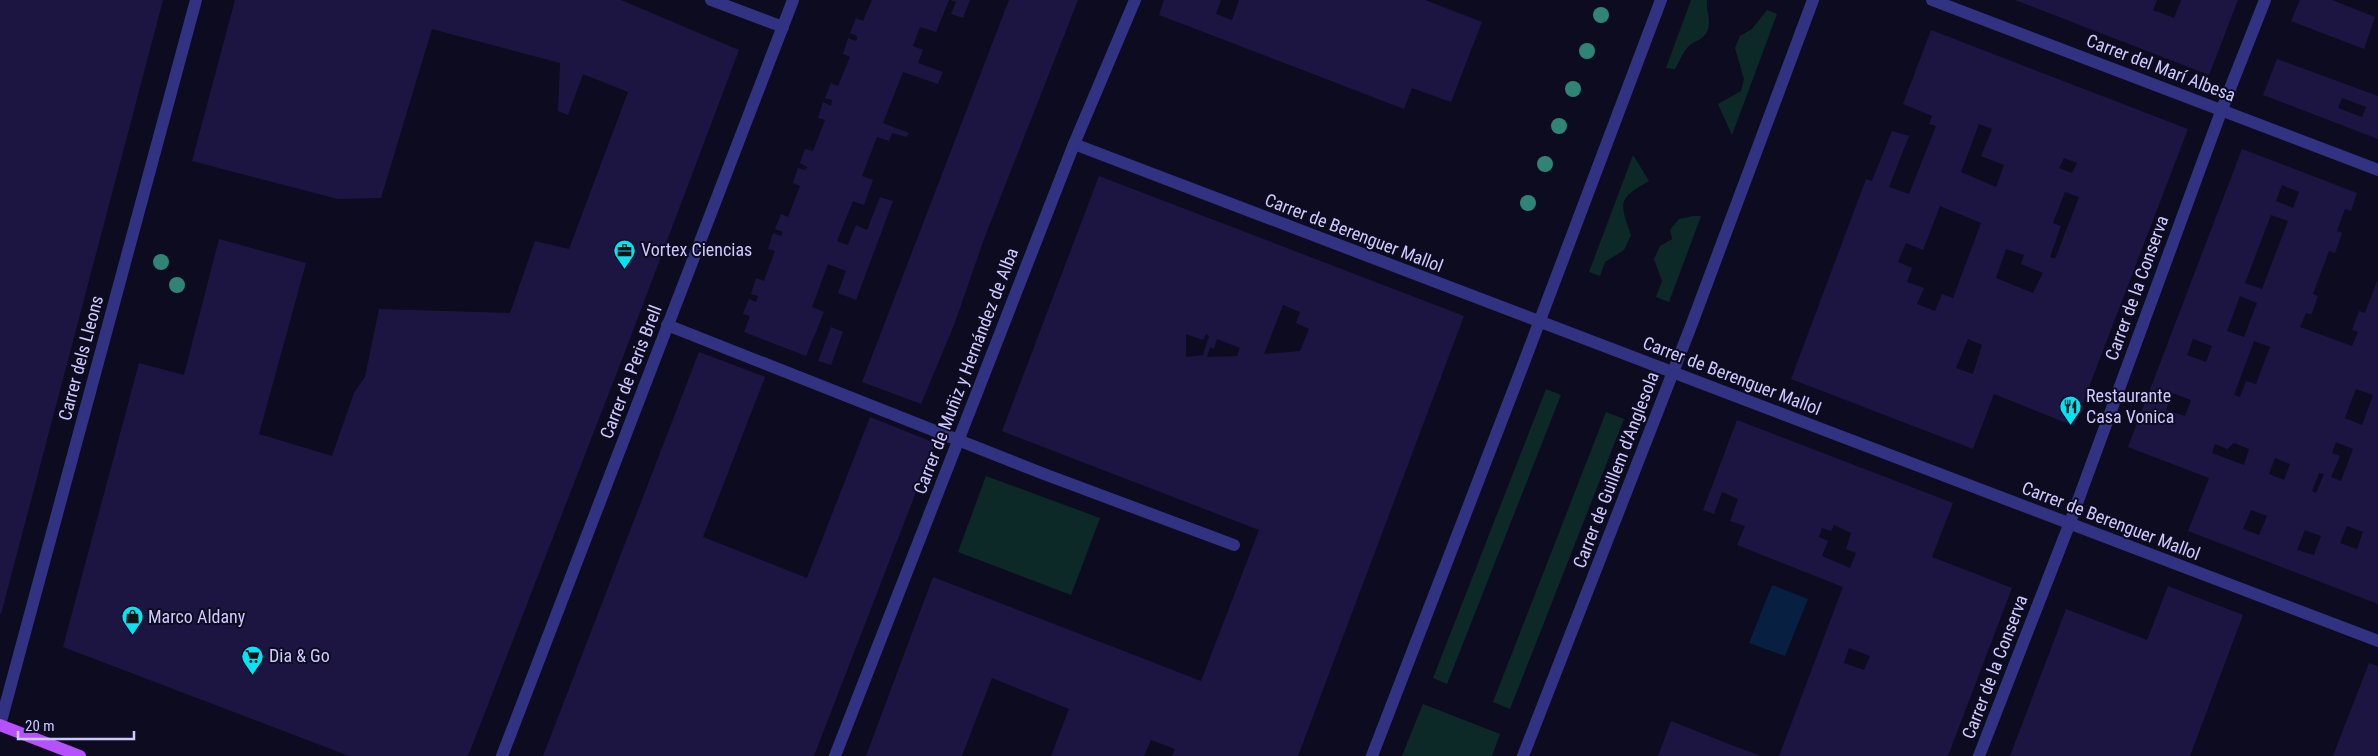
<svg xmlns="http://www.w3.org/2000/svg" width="2378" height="756" font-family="'Roboto Condensed',sans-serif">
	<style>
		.green { fill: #0d2927 }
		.water { fill: #071f41 }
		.building { fill: #1d1541; fill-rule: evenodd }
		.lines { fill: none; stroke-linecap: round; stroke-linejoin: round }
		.minor { stroke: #323282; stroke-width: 12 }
		.major { stroke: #b750ff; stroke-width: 12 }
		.tree { fill: #308475 }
		.labels { text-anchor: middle; stroke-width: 4; stroke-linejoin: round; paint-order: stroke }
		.street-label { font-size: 18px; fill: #cdc9ff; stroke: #0d0b1f }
		.poi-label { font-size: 18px; fill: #cdc9ff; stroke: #0d0b1f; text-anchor: start }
	</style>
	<rect width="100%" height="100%" fill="#0d0b1f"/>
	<!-- green -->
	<g class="green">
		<path d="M1691 0H1707C1706 9 1709 15 1709 23 1708 41 1694 39 1687 48 1682 54 1679 62 1675 69L1666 68Z"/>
		<path d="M1767 10 1777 14 1732 135 1718 104 1741 91 1744 79 1735 48 1740 36 1752 29Z"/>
		<path d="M1633 155 1649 181C1618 199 1619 201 1631 235L1624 250 1605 262 1600 276 1589 272Z"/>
		<path d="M1693 216H1701L1669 302 1656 297 1662 281 1654 259 1660 246 1672 239 1670 230 1679 219Z"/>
		<path d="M1546 389 1561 395 1447 684 1433 678Z"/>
		<path d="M1606 412 1624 419 1510 709 1493 702Z"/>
		<path d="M986 476 1100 518 1071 595 958 552Z"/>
		<path d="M1423 704 1500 734 1492 756H1402Z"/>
	</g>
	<!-- water -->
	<path class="water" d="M1772 585 1808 599 1785 656 1749 643Z"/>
	<!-- building -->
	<g class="building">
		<path d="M0 0H163L1 614H0Z"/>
		<path d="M235 0H621L739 50 628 344 468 756H349L63 647 139 363 184 375 219 239 306 263 259 434 332 456 354 393 365 377 379 309 510 313 535 241 569 249 628 92 583 74 568 115 558 111 560 63 432 29 381 198 338 199 192 161Z"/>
		<path d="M872 0H949L936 32 920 27 913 46 923 50 918 63 943 72 938 84 903 72 883 123 909 133 907 137 892 133 889 141 877 137 862 176 873 180 864 205 853 201 837 241 848 245 856 225 867 230 880 197 893 201 856 300 838 293 846 271 828 264 812 307 824 312 806 356 744 332 750 316 743 314 749 299 756 302 758 296 751 294 756 278 764 281 769 267 775 251 768 249 773 233 781 236 783 232 775 229 781 214 788 217 800 186 793 183 798 168 805 170 807 167 800 163 805 149 813 151 825 120 818 118 823 102 831 106 832 100 825 98 831 83 838 86 850 57 843 54 848 38 856 41 857 39V36L850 33 856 18 863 21Z"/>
		<path d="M951 0H970L963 18 951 14 956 2Z"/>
		<path d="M1009 0H1078L984 239 954 325 921 404 862 382Z"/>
		<path d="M1164 0H1221L1216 14 1232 20 1239 0H1425L1482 22 1451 102 1412 88 1404 109 1159 15Z"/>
		<path d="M2015 0H2157L2153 10 2174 18 2181 0H2238L2209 75Z"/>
		<path d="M2300 0H2332L2375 17 2364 49 2291 21Z"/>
		<path d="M1931 30 2188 129 2074 426 1994 394 1973 449 1791 379 1866 179 1872 181 1892 131 1909 136 1889 187 1909 194 1936 126 1929 124 1932 116 1903 104ZM1979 124 1992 129 1981 156 2004 165 1996 187 1961 172ZM2064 158 2077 163 2072 173 2059 168ZM2065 192 2079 197 2055 259 2050 257 2061 226 2053 223ZM1940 206 1981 223 1953 298 1942 294 1935 311 1917 304 1924 288 1907 282 1912 268 1898 262 1906 243 1923 250ZM2006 249 2024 255 2021 264 2043 273 2033 293 1996 278ZM1968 339 1982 345 1973 374 1956 368Z"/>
		<path d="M2277 59 2378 96V139L2263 95ZM2342 98 2366 107 2362 117 2338 108Z"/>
		<path d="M2242 149 2357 193 2351 211 2345 209 2337 231 2342 233 2335 253 2329 251 2313 294 2318 296 2312 313 2311 314 2306 313 2300 327 2352 346 2358 332 2352 330 2359 311 2365 313 2378 279V604L2188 531 2209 478 2128 447ZM2282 185 2299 192 2293 208 2276 201ZM2271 215 2288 221 2262 289 2245 283ZM2240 296 2257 303 2244 337 2227 331ZM2193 339 2212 346 2206 362 2187 355ZM2254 341 2270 347 2256 384 2246 381 2240 397 2234 395ZM2356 389 2373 395 2362 425 2345 418ZM2173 393 2191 400 2185 416 2166 410ZM2336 442 2353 449 2341 481 2331 477 2340 456 2332 453ZM2234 443 2249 449 2244 465 2212 453 2215 444 2227 449ZM2275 458 2290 464 2284 480 2269 474ZM2319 473 2324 474 2316 493 2312 491ZM2251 510 2267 516 2259 535 2243 529ZM2347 526 2363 532 2357 549 2340 543ZM2305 530 2321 536 2314 555 2297 550Z"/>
		<path d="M1099 176 1464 316 1298 756H1172L1175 749 1151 740 1144 756H1051L1069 709 992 678 962 756H866L933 577 1201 681 1259 530 1002 431ZM1283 305 1300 312 1296 323 1309 329 1300 351 1264 354ZM1186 334 1203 340 1206 334 1209 336 1203 355 1186 357ZM1217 339 1240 348 1237 356 1207 357 1210 347 1214 349Z"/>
		<path d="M831 327 843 332 831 365 818 361Z"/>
		<path d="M699 352 765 377 703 537 807 578 870 417 935 443 814 756H543Z"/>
		<path d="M1737 420 1953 503 1932 557 2012 588 1948 756H1779L1843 587 1737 545 1745 526 1730 521 1738 499 1722 492 1714 514 1703 510ZM1834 525 1851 533 1846 549 1856 553 1850 568 1822 556 1828 541 1819 537 1822 528 1831 531ZM1849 648 1870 656 1864 670 1844 663Z"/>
		<path d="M2168 586 2243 615 2190 756H2010L2066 609 2147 640Z"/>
		<path d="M2369 663 2378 666V756H2333Z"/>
		<path d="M1671 721 1726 743 1761 756H1658Z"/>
	</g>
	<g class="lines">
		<!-- minor -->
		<g class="minor">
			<path d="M711 0 783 27"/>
			<path d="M1932 0 2378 170"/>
			<path d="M1074 144C1508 311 1943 476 2378 641"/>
			<path d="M667 325 1044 474 1234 545"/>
			<path d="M0 725 196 0"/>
			<path d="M502 756 793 0"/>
			<path d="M835 756 1074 144 1135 0"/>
			<path d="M1372 756 1523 365 1661 0"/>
			<path d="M1523 756 1691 326 1813 0"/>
			<path d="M1979 756 2069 525 2222 109 2265 0"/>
		</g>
		<!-- major -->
		<path class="major" d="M0 725 80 756"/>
	</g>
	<!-- trees -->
	<g class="tree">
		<circle cx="1601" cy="15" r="8"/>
		<circle cx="1587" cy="51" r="8"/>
		<circle cx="1573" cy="89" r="8"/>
		<circle cx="1559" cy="126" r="8"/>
		<circle cx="1545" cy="164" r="8"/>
		<circle cx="1528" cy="203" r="8"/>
		<circle cx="161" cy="262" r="8"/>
		<circle cx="177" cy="285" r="8"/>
	</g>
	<!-- icons -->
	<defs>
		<symbol id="office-pin" viewBox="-11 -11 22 30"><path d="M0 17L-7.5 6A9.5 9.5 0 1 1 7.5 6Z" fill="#00e4f4" stroke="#0d0b1f"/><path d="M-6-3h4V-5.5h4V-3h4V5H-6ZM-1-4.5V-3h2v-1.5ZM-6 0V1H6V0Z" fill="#111"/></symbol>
		<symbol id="restaurant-pin" viewBox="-11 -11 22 30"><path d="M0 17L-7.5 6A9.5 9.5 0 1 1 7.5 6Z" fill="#00e4f4" stroke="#0d0b1f"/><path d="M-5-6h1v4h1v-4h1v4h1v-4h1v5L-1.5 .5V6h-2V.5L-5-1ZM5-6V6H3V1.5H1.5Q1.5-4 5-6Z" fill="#111"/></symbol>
		<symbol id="shop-pin" viewBox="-11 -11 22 30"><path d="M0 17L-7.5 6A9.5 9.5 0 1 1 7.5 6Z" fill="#00e4f4" stroke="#0d0b1f"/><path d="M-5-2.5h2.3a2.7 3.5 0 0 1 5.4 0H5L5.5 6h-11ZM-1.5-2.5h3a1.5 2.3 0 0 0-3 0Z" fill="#111"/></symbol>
		<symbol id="supermarket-pin" viewBox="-11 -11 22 30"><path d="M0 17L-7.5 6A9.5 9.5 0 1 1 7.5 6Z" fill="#00e4f4" stroke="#0d0b1f"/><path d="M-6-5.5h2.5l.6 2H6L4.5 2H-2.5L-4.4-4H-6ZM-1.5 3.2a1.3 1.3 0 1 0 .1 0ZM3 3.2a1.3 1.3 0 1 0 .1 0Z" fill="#111"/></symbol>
	</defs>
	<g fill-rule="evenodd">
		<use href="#office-pin" x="612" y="238" width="25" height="34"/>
		<use href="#restaurant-pin" x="2058" y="394" width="25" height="34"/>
		<use href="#shop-pin" x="120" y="604" width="25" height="34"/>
		<use href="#supermarket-pin" x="240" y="644" width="25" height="34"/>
	</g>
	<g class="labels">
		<!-- street labels -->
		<g class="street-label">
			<text transform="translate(2161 68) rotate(21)" y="6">Carrer del Marí Albesa</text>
			<text transform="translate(1354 233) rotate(21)" y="6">Carrer de Berenguer Mallol</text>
			<text transform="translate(2137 288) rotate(-70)" y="6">Carrer de la Conserva</text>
			<text transform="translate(81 358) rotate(-75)" y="6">Carrer dels Lleons</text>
			<text transform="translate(966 371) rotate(-69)" y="6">Carrer de Muñiz y Hernández de Alba</text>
			<text transform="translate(631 372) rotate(-69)" y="6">Carrer de Peris Brell</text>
			<text transform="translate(1732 376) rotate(21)" y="6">Carrer de Berenguer Mallol</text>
			<text transform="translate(1616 470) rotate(-69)" y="6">Carrer de Guillem d'Anglesola</text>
			<text transform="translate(2111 521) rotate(21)" y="6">Carrer de Berenguer Mallol</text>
			<text transform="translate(1995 667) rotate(-69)" y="6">Carrer de la Conserva</text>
		</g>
		<!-- poi labels -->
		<g class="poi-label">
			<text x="641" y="256">Vortex Ciencias</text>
			<text x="2086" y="402">Restaurante<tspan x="2086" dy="21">Casa Vonica</tspan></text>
			<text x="148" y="623">Marco Aldany</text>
			<text x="269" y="662">Dia &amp; Go</text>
		</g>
	</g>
	<!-- scale -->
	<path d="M18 731v8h116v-8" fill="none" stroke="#cdc9ff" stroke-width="2.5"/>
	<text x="25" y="731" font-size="15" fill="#cdc9ff" stroke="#0d0b1f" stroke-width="4" paint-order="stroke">20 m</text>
</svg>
